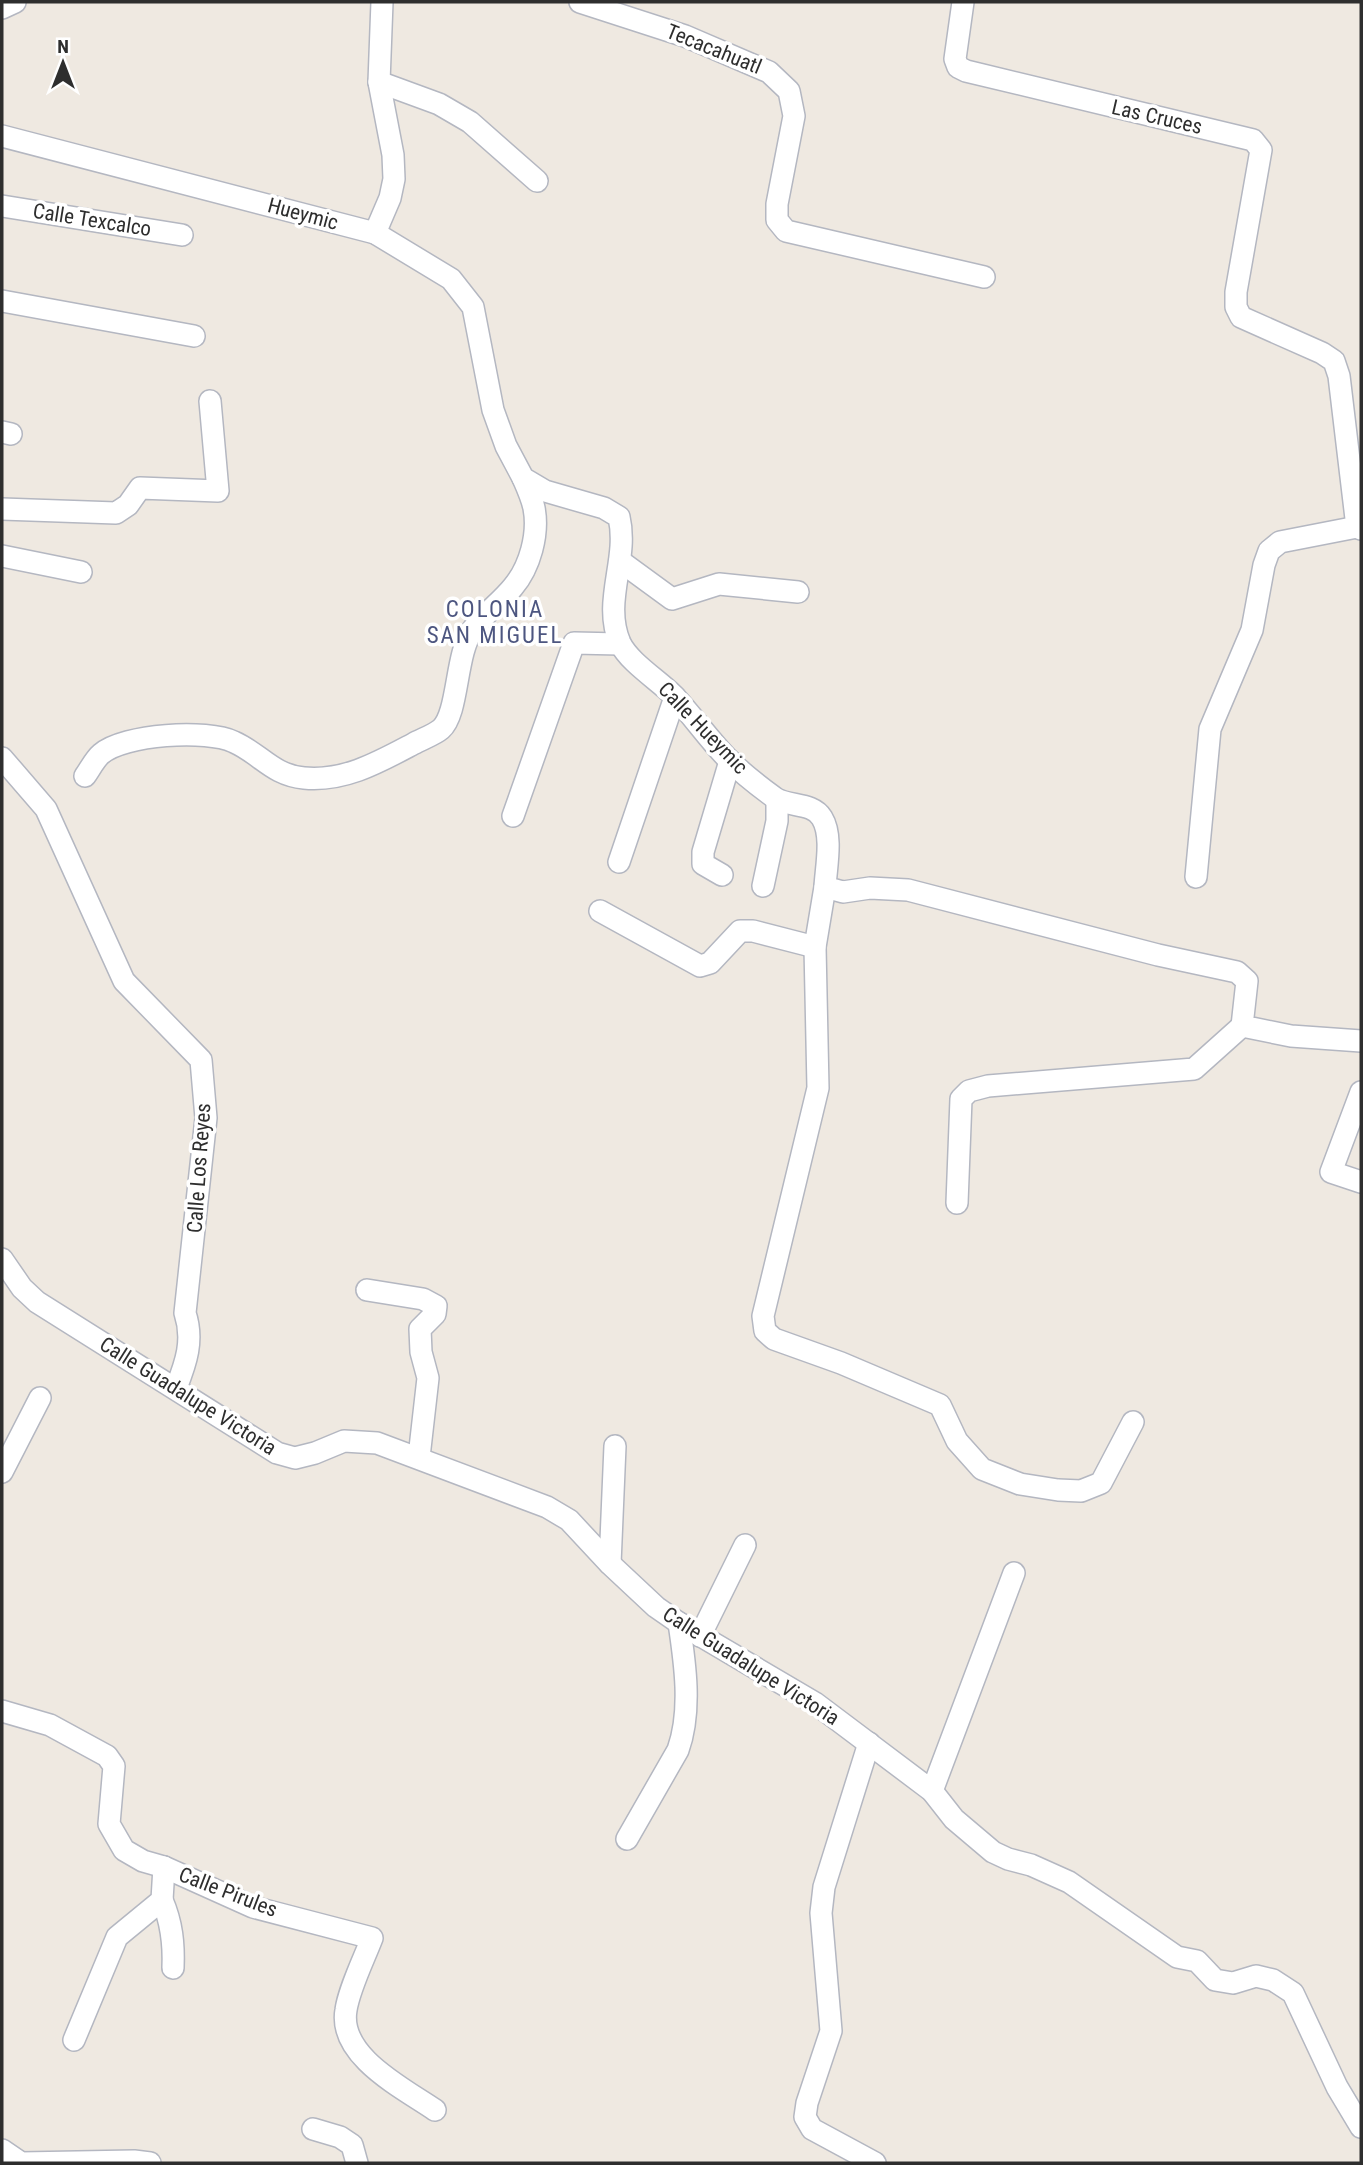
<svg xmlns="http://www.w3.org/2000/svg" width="1363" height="2165" font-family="'Roboto Condensed',sans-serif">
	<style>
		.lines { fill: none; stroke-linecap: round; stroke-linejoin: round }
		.minor-casing { stroke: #b4b7c1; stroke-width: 24 }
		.minor { stroke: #fff; stroke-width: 21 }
		.labels { text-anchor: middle; stroke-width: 7; stroke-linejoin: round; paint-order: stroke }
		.street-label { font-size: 21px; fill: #2e2e2e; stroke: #fff }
		.neighbourhood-label { font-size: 23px; letter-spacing: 2px; fill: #4d5680; stroke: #fff }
	</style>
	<rect width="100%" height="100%" fill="#efe9e1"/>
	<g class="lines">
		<defs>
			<g id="minor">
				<path d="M580 2 685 36 769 72 789 91 794 116 777 204V220L786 231 984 277"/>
				<path d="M963 2 955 59 958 67 966 71 1253 140 1261 150 1236 292V307L1241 317 1322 353 1334 361 1339 376 1357 527 1361 529"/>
				<path d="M2 8 15 2"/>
				<path d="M379 82 439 104 470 122 537 181"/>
				<path d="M2 136 375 233 451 279 473 307 493 410 506 446 523 478 545 491 604 508 619 517C629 560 602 601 620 643 629 662 658 680 673 695 693 716 709 740 729 760 742 773 760 787 775 798 788 807 813 802 822 818 833 836 826 867 825 887L843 892 870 888 908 890 1158 955 1237 972 1247 981 1242 1026 1291 1036 1361 1041"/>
				<path d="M2 206 182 235"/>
				<path d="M375 233 390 198 394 179 393 155 379 82 382 2"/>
				<path d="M2 301 194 336"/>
				<path d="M2 432 11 434"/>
				<path d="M2 509 116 513 128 505 140 488 218 491 210 401"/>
				<path d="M2 556 81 572"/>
				<path d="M620 561 672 599 719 584 798 592"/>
				<path d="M2 758 46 809 124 981 201 1060 206 1118 185 1313C194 1340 186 1363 176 1388"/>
				<path d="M85 776C90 769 95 759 101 754 124 734 207 729 234 742 261 754 272 775 304 778 344 782 379 762 413 744 422 739 434 735 441 729 459 713 455 654 473 629 484 614 501 602 513 587 530 567 539 534 534 508 532 498 527 487 523 478"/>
				<path d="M513 816 574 643 620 644"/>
				<path d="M619 862 675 697"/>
				<path d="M722 875 703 864V852L730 761"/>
				<path d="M1196 877 1210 729 1252 630 1264 565 1269 551 1280 542 1357 527"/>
				<path d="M763 886 777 821V800"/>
				<path d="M825 887 815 947 818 1088 763 1316 765 1331 774 1339 841 1363 940 1405 957 1441 982 1469 1020 1484 1058 1490 1081 1491 1101 1483 1133 1422"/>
				<path d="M600 911 700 966 710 963 740 931H753L815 947"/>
				<path d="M1361 1092 1331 1172 1361 1182"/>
				<path d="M957 1203 961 1099 969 1091 988 1086 1194 1069 1242 1026"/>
				<path d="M2 1259 22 1288 37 1302 277 1453 295 1458 315 1453 344 1441 377 1443 547 1507 569 1520 610 1564 656 1607 679 1623 815 1703 932 1791 954 1819 993 1852 1008 1859 1031 1865 1069 1882 1177 1957 1197 1961 1215 1980 1233 1983 1256 1976 1273 1980 1293 1993 1337 2087 1361 2127"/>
				<path d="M367 1290 423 1299 436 1306 435 1314 420 1329 421 1352 428 1378 419 1457"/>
				<path d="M2 1472 40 1398"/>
				<path d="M610 1564 615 1446"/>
				<path d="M700 1636 745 1545"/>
				<path d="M2 1711 50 1725 107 1756 114 1766 109 1824 124 1850 143 1861 164 1867 253 1907 372 1938C364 1959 349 1989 346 2010 338 2056 403 2088 435 2110"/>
				<path d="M869 1743 824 1887 821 1913 831 2031 807 2103 805 2117 812 2129 875 2163"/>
				<path d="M932 1791 1014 1573"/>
				<path d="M627 1839 678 1750C692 1711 685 1663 679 1623"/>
				<path d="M162 1900C172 1923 174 1944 173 1968"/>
				<path d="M74 2040 117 1937 162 1900 164 1867"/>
				<path d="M313 2129 340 2137 352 2145 357 2163"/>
				<path d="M2 2150 21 2163 134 2161 150 2163"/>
			</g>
		</defs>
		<!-- minor casing -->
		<use href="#minor" class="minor-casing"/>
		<!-- minor -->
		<use href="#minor" class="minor"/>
	</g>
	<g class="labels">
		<!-- street labels -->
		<g class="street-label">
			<text transform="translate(714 49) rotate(22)" y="7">Tecacahuatl</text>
			<text transform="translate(1157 117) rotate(13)" y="7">Las Cruces</text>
			<text transform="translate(303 214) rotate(15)" y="7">Hueymic</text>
			<text transform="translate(92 220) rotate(9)" y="7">Calle Texcalco</text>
			<text transform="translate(703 728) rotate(46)" y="7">Calle Hueymic</text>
			<text transform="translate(199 1168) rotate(-86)" y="7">Calle Los Reyes</text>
			<text transform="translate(188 1396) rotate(32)" y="7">Calle Guadalupe Victoria</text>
			<text transform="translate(751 1666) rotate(32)" y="7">Calle Guadalupe Victoria</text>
			<text transform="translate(228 1892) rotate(21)" y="7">Calle Pirules</text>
		</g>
		<!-- neighbourhood labels -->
		<g class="neighbourhood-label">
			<text x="495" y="617">COLONIA<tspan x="495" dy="26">SAN MIGUEL</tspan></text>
		</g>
	</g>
	<!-- border -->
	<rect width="1363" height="2165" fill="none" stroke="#2e2e2e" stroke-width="7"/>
	<!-- north arrow -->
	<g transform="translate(63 63)" stroke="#ffffff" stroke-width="5" paint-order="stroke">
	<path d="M0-5L12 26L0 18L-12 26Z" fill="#2e2e2e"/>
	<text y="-10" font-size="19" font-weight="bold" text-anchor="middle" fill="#2e2e2e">N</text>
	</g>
</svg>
